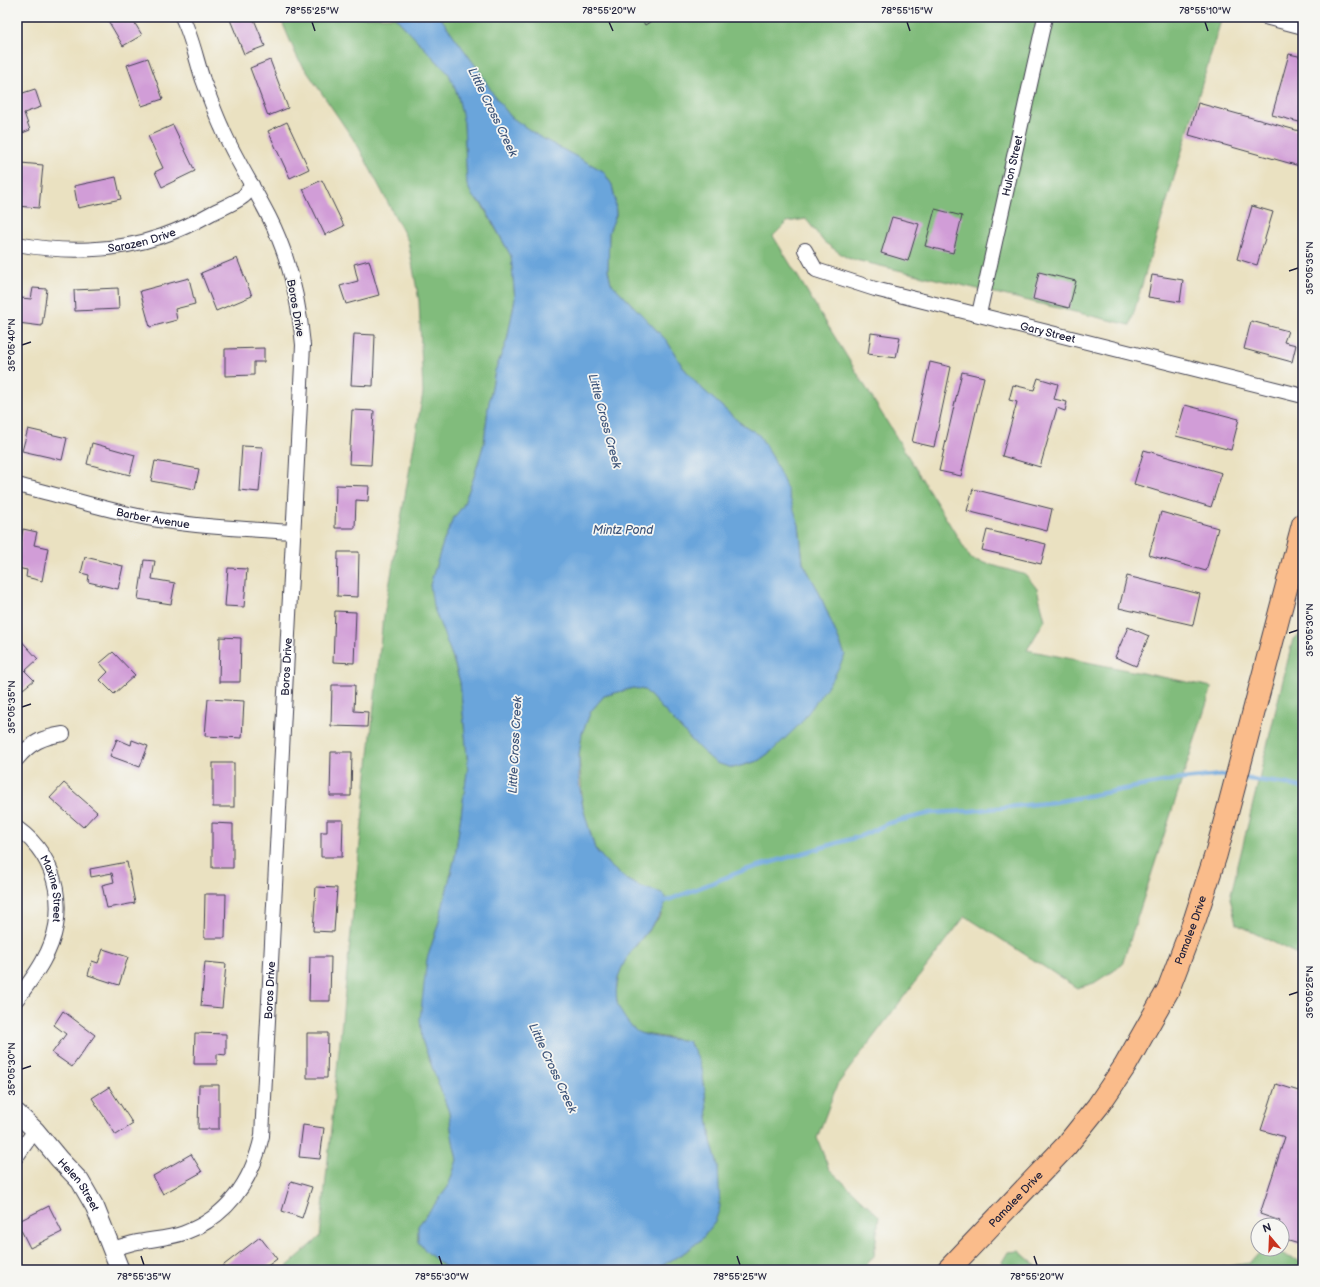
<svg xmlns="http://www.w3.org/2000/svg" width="1320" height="1287" font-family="'Balsamiq Sans',sans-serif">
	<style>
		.forest { fill: #81bc7b; stroke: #526f5b }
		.water { fill: #6ba5db; stroke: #46648b }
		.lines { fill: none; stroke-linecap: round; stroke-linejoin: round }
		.stream { stroke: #6ba5db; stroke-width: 4.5 }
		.building { fill: #d19dd7 }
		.minor-casing { stroke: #403f4f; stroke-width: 16 }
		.tertiary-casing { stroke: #403f4f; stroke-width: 20 }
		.primary-casing { stroke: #403f4f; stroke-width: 24 }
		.minor { stroke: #fff; stroke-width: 14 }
		.tertiary { stroke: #fff; stroke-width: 18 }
		.primary { stroke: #fabc8b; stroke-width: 22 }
		.ticks { fill: none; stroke: #22223b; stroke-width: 1.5 }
		.labels { text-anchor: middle; stroke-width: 3.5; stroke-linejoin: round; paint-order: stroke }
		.street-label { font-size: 11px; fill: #22223b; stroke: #f6f6f2 }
		.water-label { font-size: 12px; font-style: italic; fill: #3f567b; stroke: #f6f6f2 }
		.neatline { fill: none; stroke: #22223b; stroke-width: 1.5 }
		.ticks-label { font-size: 10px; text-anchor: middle; fill: #22223b }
	</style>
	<rect width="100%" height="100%" fill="#f6f6f2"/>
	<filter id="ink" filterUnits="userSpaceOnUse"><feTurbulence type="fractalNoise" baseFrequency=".025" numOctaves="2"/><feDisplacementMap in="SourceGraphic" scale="8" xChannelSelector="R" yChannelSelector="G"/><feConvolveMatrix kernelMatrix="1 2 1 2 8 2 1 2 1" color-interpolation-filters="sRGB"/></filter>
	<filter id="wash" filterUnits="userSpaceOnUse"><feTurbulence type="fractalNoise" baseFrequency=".012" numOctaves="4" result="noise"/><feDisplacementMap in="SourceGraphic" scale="16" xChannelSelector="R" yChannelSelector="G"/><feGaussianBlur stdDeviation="0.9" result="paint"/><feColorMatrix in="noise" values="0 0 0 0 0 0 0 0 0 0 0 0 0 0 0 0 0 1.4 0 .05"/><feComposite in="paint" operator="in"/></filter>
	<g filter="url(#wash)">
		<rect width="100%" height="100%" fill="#eae1c1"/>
		<!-- forest -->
		<g class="forest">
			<path d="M280 17H395L449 74 458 96 464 123 467 185 473 197 482 205 511 256 515 299 507 340 495 371 488 408 484 443 474 477 463 506 453 519 443 543 430 585 460 682 468 766 455 857 438 925 427 960 422 1040 449 1112 452 1136 457 1160 448 1187 418 1226V1242L428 1253 449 1270H283L320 1237 382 627 423 393 419 301 408 241 358 146 297 57Z"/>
			<path d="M440 17H1222L1130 325 847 258 824 242 806 219 787 222 773 236 971 559 1026 575 1037 589 1045 620 1027 650 1212 687 1122 965 1094 983 1077 988 965 916 837 1085 817 1138 829 1169 879 1216 874 1256 862 1270H655L685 1252 702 1239 715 1222 718 1166 711 1141 702 1068 689 1041 638 1033 627 1022 618 1008 616 992 619 974 626 958 661 915 662 893 641 887 627 880 609 865 595 849 583 808 579 755 582 733 591 711 604 696 633 688 645 690 700 749 733 768 758 761 773 750 845 655 818 590 803 563 799 525 773 458 759 435 739 422 698 385 682 366 667 341 611 283 608 270 609 232 616 215 615 200 612 185 603 171 538 136 511 117 493 94 480 72Z"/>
			<path d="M1303 633V957L1236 924 1230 898 1293 639Z"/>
			<path d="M1019 1251 1041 1270H1009L1002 1262 1008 1252Z"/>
			<path d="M1260 1252 1277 1253 1303 1262V1270H1207L1250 1263Z"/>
		</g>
		<!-- water -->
		<path class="water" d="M395 17H440L480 72 493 94 511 117 538 136 603 171 612 185 615 200 616 215 609 232 608 270 611 283 667 341 682 366 698 385 739 422 759 435 773 458 787 489 799 525 803 563 818 590 845 655 834 677 800 724 773 750 758 761 733 768 716 763 700 749 645 690 633 688 604 696 591 711 582 733 579 755V782L583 808 595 849 609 865 627 880 641 887 662 893 666 897C666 908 659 916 653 924 634 948 612 969 617 1002 619 1011 631 1030 640 1033 655 1038 673 1039 688 1041L695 1052 702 1068 711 1141 718 1166 720 1207 715 1222 702 1239 685 1252 655 1270H449L428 1253 418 1242V1226L448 1187 457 1160 452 1136 449 1112 422 1040 420 1019 427 959 438 925 455 857 468 766 460 682 453 658 433 606 430 585 443 543 453 519 463 506 474 477 484 443 488 408 495 371 507 340 515 299 511 256 483 205 473 197 467 185 464 123 458 96 449 74Z"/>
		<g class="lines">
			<!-- stream -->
			<g class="stream">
				<path d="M1242 778 1287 784 1303 788"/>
				<path d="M660 901H666L742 871 861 836 889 823 931 813 970 811 1055 802 1174 780 1221 775 1231 776"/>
			</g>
		</g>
		<g id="blocks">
			<!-- building -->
			<g class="building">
				<path d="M106 17H131L142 35 123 46Z"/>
				<path d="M229 17H253L265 46 244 54Z"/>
				<path d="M640 17H658L645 25Z"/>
				<path d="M1289 54 1303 57V123L1272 115Z"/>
				<path d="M148 58 163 99 142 106 127 65Z"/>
				<path d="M270 60 288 108 268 116 250 68Z"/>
				<path d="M35 89 41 107 24 113 30 130 17 135V95Z"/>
				<path d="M1198 103 1303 132V167L1189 135Z"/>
				<path d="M287 122 309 169 290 178 268 131Z"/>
				<path d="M173 125 195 171 162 187 155 172 163 168 148 136Z"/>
				<path d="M21 163 43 165 39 208 17 206Z"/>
				<path d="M116 177 121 199 78 208 74 186Z"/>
				<path d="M322 180 344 226 325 235 303 189Z"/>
				<path d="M1252 206 1273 212 1257 265 1237 259Z"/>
				<path d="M935 209 962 216 953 253 925 246Z"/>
				<path d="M892 217 919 224 908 261 881 253Z"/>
				<path d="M237 258 252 296 216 311 201 273Z"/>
				<path d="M369 260 379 295 346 304 340 286 358 281 354 264Z"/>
				<path d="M1039 272 1076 281 1069 308 1033 299Z"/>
				<path d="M1152 275 1183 280 1180 302 1148 297Z"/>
				<path d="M189 278 195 304 175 309 177 320 150 327 140 291Z"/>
				<path d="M33 288 47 289 42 326 18 323 21 298 31 299Z"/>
				<path d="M118 288 119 309 75 311 74 290Z"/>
				<path d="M1251 321 1288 331 1284 342 1296 345 1292 362 1244 349Z"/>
				<path d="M871 333 900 337 896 358 868 354Z"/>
				<path d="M354 334 375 335 373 386 351 385Z"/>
				<path d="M264 348V362H254V375L225 376V349Z"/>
				<path d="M930 362 951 367 934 447 912 442Z"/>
				<path d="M962 372 984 377 961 476 939 471Z"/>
				<path d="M1038 378 1058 384 1054 399 1067 402 1065 411 1057 408 1040 467 1002 456 1017 402 1009 400 1013 385 1034 390Z"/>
				<path d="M1185 405 1239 419 1231 450 1176 436Z"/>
				<path d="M352 410 374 411 371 465 349 464Z"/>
				<path d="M28 429 67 438 62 460 22 451Z"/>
				<path d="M92 443 135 455 130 475 87 464Z"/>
				<path d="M242 446 263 447 259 492 239 490Z"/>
				<path d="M1144 450 1222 473 1211 507 1134 484Z"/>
				<path d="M155 461 199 469 195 489 151 481Z"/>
				<path d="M336 485 369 486 368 501 356 500 355 528H335Z"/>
				<path d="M973 489 1052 509 1047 531 967 511Z"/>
				<path d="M1161 512 1218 528 1206 571 1149 555Z"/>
				<path d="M23 529 37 532 34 545 48 548 42 581 26 577 27 570 17 568V561Z"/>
				<path d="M987 530 1046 544 1041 564 982 550Z"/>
				<path d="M338 552H359L358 597 337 596Z"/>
				<path d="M85 557 123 566 118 589 88 582 89 575 81 573Z"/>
				<path d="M144 560 155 561 152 579 175 583 171 604 138 599Z"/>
				<path d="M228 568 247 569 244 607 225 606Z"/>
				<path d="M1127 576 1200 594 1193 625 1119 608Z"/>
				<path d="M335 611 356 612 354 663 333 662Z"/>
				<path d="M1128 627 1149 636 1136 666 1115 657Z"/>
				<path d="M17 636 38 659 25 671 34 680 23 689 17 682Z"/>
				<path d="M220 637 241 638 240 682H219Z"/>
				<path d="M113 652 135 675 114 694 100 680 108 672 100 663Z"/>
				<path d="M332 685H355L354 711 368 712 367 727 331 726Z"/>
				<path d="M208 699 244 701 242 738 205 736Z"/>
				<path d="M117 739 131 745 132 740 148 746 140 767 110 756Z"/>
				<path d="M331 752H352L351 796H330Z"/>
				<rect x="213" y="763" width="21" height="44"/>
				<path d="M64 783 97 812 83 827 50 798Z"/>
				<path d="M327 820H343L342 857H321V832H327Z"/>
				<path d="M212 823 233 824V868H212Z"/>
				<path d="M127 862 135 903 107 908 102 885 114 882 112 873 91 877 90 869Z"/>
				<path d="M316 887 337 888 334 932 313 931Z"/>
				<path d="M205 894H226L225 938H204Z"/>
				<path d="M103 949 128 957 119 985 88 975 92 961 98 963Z"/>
				<path d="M310 957H331L330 1001H309Z"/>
				<path d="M205 962 226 964 222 1008 201 1006Z"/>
				<path d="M63 1011 95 1035 72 1067 52 1053 66 1034 54 1025Z"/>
				<path d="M195 1033 226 1034V1055L217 1054V1064H194Z"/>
				<path d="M307 1033H328L327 1078H307Z"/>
				<path d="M1276 1084 1302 1092 1303 1088V1232L1299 1244 1282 1239V1225H1278L1280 1221 1260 1214 1285 1137 1261 1130Z"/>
				<path d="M199 1085H219V1129H198Z"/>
				<path d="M109 1087 133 1124 116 1135 92 1098Z"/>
				<path d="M303 1125 324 1128 320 1159 299 1157Z"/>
				<path d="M191 1154 202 1172 163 1194 153 1176Z"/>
				<path d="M291 1181 312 1187 302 1218 282 1211Z"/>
				<path d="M49 1206 62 1232 30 1248 17 1222Z"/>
				<path d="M260 1237 277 1259 262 1270H222L220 1268Z"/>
			</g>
		</g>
	</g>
	<g filter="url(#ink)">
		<use href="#blocks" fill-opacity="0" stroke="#403f4f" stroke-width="1"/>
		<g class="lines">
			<defs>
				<g id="minor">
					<path d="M1265 17 1303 27"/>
					<path id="s1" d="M17 244C64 253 116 252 162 236 180 230 196 222 212 213 220 209 239 201 245 195 247 192 249 188 252 185"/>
					<path id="s2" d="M805 250 816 270 875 289 1303 396"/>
					<path id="s3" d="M979 314 1045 17"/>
					<path id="s4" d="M17 485C63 496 107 511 153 519 199 527 246 529 293 532"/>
					<path d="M17 759C30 743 43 737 63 734"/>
					<path id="s5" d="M17 828C60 859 69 915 43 961 36 974 26 987 17 999"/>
					<path d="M17 1156 35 1130"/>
					<path id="s6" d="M112 1249C119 1247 126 1245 133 1243 150 1239 167 1239 184 1233 229 1216 252 1181 262 1136L303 345C299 301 289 256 269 217 254 187 235 159 222 128 215 113 209 96 203 80 196 59 192 37 182 17"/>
				</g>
				<g id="tertiary">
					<path id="s7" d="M17 1113 35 1130 59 1159 80 1181 95 1207 120 1270"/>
				</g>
				<g id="primary">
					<path id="s8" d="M948 1270 1066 1146 1098 1106 1125 1066 1168 990 1195 919 1216 854 1230 802 1303 524"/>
				</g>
			</defs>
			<!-- minor casing -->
			<use href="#minor" class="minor-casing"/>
			<!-- tertiary casing -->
			<use href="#tertiary" class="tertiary-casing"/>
			<!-- primary casing -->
			<use href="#primary" class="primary-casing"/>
			<!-- minor -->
			<use href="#minor" class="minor"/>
			<!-- tertiary -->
			<use href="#tertiary" class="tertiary"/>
			<!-- primary -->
			<use href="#primary" class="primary"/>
		</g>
	</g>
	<!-- ticks -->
	<path class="ticks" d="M312 22 315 31M609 22 613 31M907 22 910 31M1205 22 1208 31M1289 271 1298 268M22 345 31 342M1289 633 1298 630M22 707 31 704M1289 995 1298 992M22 1069 31 1066M141 1256 144 1265M439 1256 442 1265M737 1256 740 1265M1034 1256 1037 1265"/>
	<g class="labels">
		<!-- street labels -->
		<g class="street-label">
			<text dy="4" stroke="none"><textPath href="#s3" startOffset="152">Hulon Street</textPath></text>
			<text dy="4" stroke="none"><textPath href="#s1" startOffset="126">Sarazen Drive</textPath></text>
			<text transform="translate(296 308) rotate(80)" y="4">Boros Drive</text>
			<text dy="4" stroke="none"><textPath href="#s2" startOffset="263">Gary Street</textPath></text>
			<text dy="4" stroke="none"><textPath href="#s4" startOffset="140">Barber Avenue</textPath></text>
			<text dy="4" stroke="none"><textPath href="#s6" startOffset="674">Boros Drive</textPath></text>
			<text dy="4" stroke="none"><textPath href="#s5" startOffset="73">Maxine Street</textPath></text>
			<text dy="4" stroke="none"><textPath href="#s8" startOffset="422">Pamalee Drive</textPath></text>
			<text dy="4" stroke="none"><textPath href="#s6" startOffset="350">Boros Drive</textPath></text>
			<text dy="4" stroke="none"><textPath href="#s7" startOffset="95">Helen Street</textPath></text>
			<text dy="4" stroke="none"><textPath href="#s8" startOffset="98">Pamalee Drive</textPath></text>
		</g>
		<!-- water labels -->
		<g class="water-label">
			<text transform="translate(493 112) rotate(64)" y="4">Little Cross Creek</text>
			<text transform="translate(605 421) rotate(75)" y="4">Little Cross Creek</text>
			<text x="623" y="534">Mintz Pond</text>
			<text transform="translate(515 745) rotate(-87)" y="4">Little Cross Creek</text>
			<text transform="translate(553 1068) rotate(65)" y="4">Little Cross Creek</text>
		</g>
	</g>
	<!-- margin -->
	<rect width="1320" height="1287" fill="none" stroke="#f6f6f2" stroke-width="44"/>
	<!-- north arrow -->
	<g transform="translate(1270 1237) rotate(341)"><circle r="19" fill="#f6f6f2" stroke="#a1a1a9"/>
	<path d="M0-3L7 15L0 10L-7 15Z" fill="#c8321e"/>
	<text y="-6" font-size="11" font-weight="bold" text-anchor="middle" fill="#22223b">N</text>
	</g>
	<rect x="22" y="22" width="1276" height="1243" class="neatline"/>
	<g class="ticks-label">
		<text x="312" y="14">78°55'25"W</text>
		<text x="609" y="14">78°55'20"W</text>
		<text x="907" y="14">78°55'15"W</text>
		<text x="1205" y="14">78°55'10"W</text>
		<text transform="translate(1309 268) rotate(-90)" y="4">35°05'35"N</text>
		<text transform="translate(11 345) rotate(-90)" y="4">35°05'40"N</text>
		<text transform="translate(1309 630) rotate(-90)" y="4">35°05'30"N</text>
		<text transform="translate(11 707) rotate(-90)" y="4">35°05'35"N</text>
		<text transform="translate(1309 992) rotate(-90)" y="4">35°05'25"N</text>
		<text transform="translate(11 1069) rotate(-90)" y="4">35°05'30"N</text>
		<text x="144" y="1280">78°55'35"W</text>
		<text x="442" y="1280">78°55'30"W</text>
		<text x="740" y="1280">78°55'25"W</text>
		<text x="1037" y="1280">78°55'20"W</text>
	</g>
</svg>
